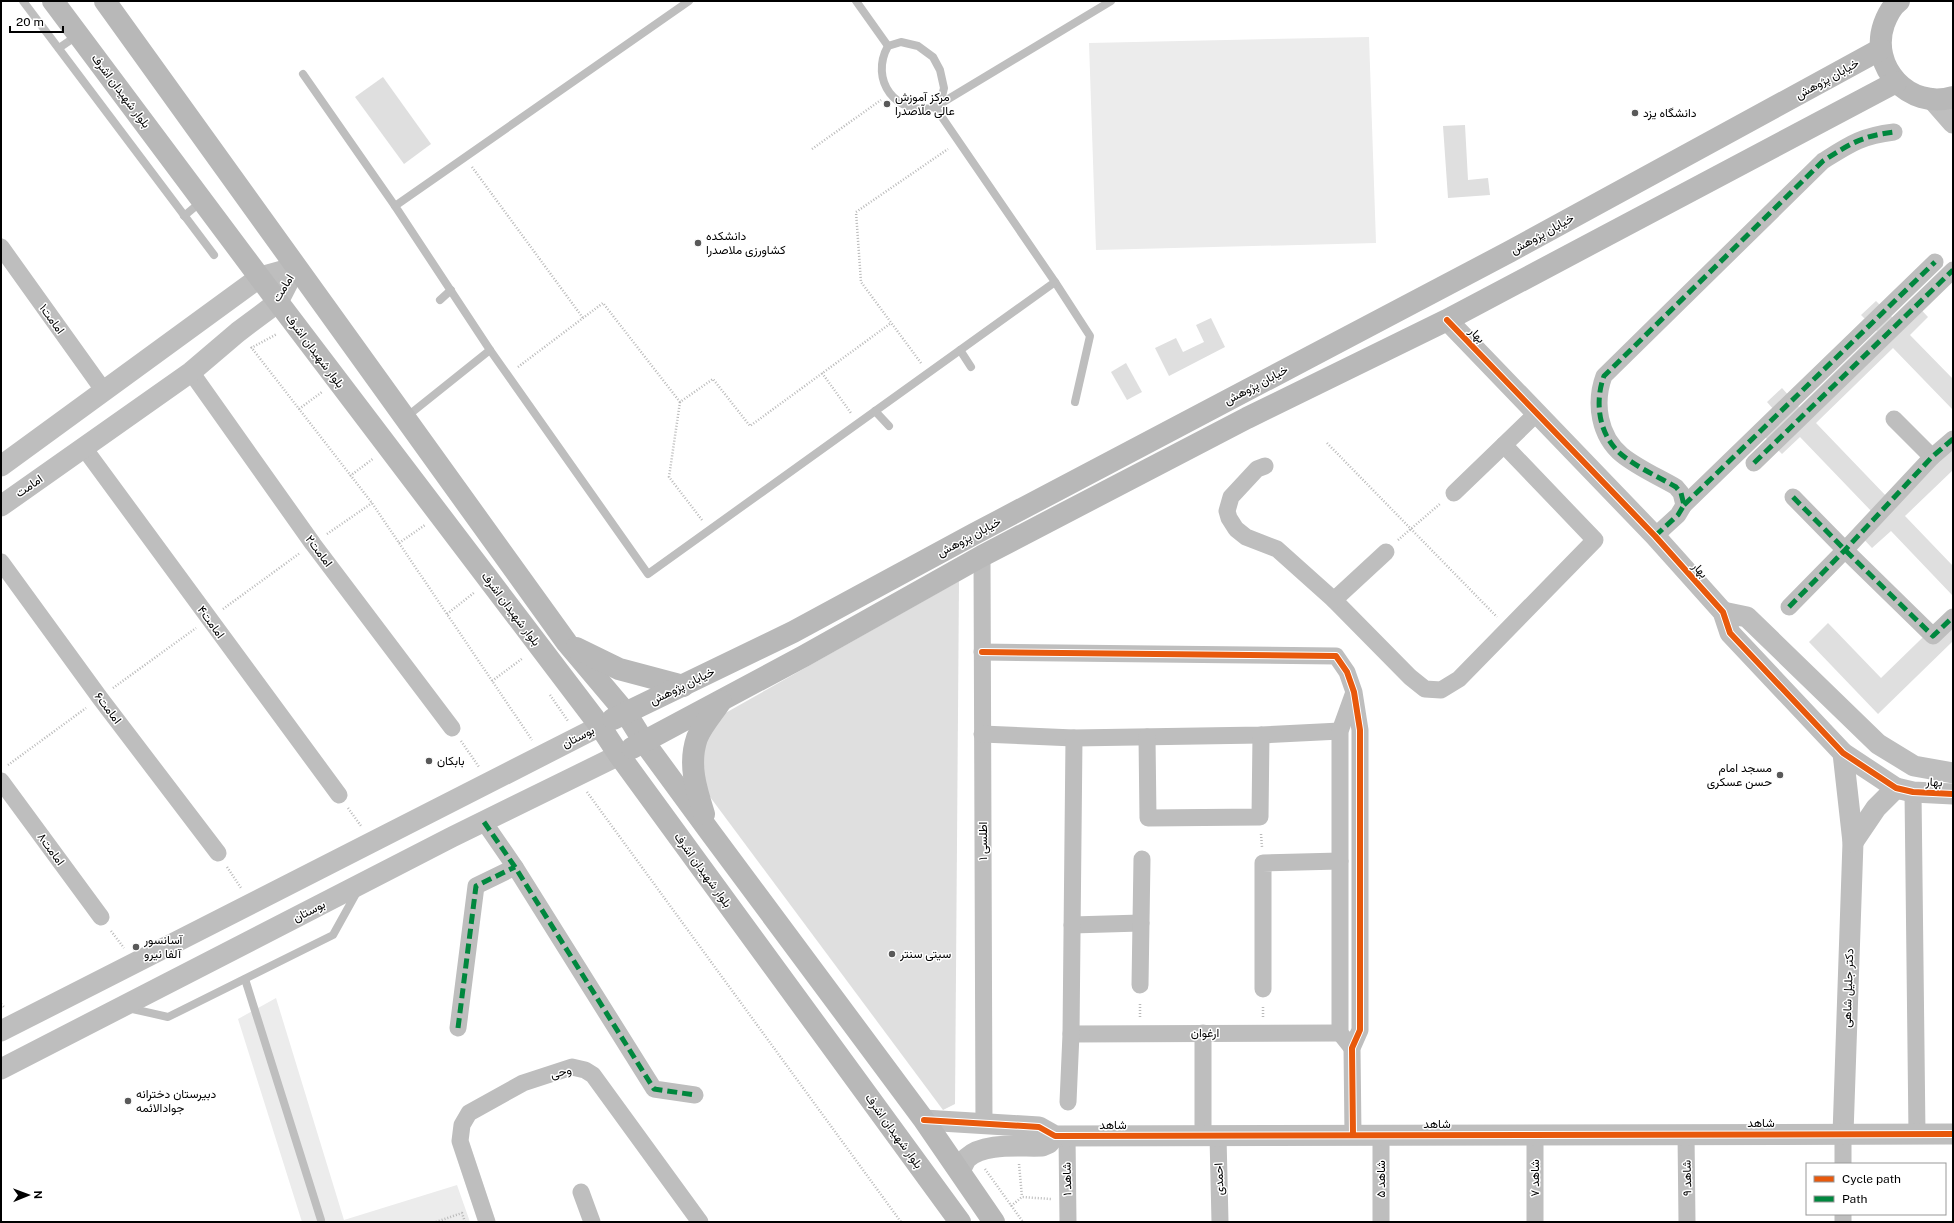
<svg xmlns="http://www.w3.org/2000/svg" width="1954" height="1223" font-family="'Public Sans',Vazirmatn,sans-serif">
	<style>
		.green { fill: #ececec }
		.building { fill: #dfdfdf }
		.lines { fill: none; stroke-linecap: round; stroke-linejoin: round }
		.path { stroke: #b9b9b9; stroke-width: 2.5; stroke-dasharray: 1 2; stroke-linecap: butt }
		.service { stroke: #bebebe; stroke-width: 8 }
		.minor { stroke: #bebebe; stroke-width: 17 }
		.tertiary { stroke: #bebebe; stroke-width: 21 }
		.secondary { stroke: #b8b8b8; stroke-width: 22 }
		.quiet { stroke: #00873e; stroke-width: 5; stroke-dasharray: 10 5; stroke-linecap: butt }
		.cycleway-casing { stroke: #fff; stroke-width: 8 }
		.cycleway { stroke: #e8590c; stroke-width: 6 }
		.poi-dot { fill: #595959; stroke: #fff; stroke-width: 1.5 }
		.labels { text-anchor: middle; stroke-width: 3; stroke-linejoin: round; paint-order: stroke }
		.street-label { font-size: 12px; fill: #000; stroke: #fff }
		.poi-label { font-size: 12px; fill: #000; stroke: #fff; text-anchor: start }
	</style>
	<rect width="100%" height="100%" fill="#fff"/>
	<!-- green -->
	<g class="green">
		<path d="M1369 37 1376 243 1096 250 1089 43Z"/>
		<path d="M276 998 344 1220 457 1185 470 1222H302L238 1019Z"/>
	</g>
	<!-- building -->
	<g class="building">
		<path d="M383 77 431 144 404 164 355 97Z"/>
		<path d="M1465 125 1468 180 1488 178 1490 195 1448 198 1443 126Z"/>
		<path d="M1912 300 1928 317 1910 335 1953 379V410L1893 348 1816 423 1889 499 1953 437V470L1905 516 1953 566V596L1891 531 1872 548 1856 531 1874 514 1800 437 1782 454 1765 437 1783 420 1767 402 1782 388 1799 407 1877 331 1861 315 1876 301 1893 318Z"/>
		<path d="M1211 318 1225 347 1169 376 1155 348 1176 338 1183 352 1204 342 1196 325Z"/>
		<path d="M1126 363 1142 392 1127 400 1111 372Z"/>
		<path d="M959 581 955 1104 943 1110 693 774 713 720Z"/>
		<path d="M1953 608V641L1878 714 1809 642 1828 623 1881 678Z"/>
	</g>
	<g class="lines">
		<!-- path -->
		<g class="path">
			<path d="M812 149 881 100"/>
			<path d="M472 167 583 318"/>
			<path d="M251 347 372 503 532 740"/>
			<path d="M251 348 277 334"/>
			<path d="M921 363 861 282 856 212 948 149"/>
			<path d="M518 367 603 303 680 402 713 379 750 426 891 323"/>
			<path d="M822 373 851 413"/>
			<path d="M680 402 669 477 702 520"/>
			<path d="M299 409 322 392"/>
			<path d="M1327 443 1497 617"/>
			<path d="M350 476 374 458"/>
			<path d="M327 534 372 503"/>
			<path d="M1398 540 1441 503"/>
			<path d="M399 543 425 525"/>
			<path d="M223 609 300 553"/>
			<path d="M447 614 475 592"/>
			<path d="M492 681 523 658"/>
			<path d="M113 688 196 628"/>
			<path d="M550 695 568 721"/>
			<path d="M461 741 479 767"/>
			<path d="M8 765 86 708"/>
			<path d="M587 792 901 1222"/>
			<path d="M348 808 361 826"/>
			<path d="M1261 834 1262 847"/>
			<path d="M227 867 241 888"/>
			<path d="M111 931 124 948"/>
			<path d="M1 1004 5 1008"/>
			<path d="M1140 1017V1002"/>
			<path d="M1263 1017V1006"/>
			<path d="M1019 1164 1022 1197"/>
			<path d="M985 1169 1023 1222"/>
			<path d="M1011 1206 1022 1197 1051 1199"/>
			<path d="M436 1222 462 1213 465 1222"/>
		</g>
		<!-- service -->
		<g class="service">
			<path d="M23 1 214 255"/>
			<path d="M856 1 888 46"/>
			<path d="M901 42 918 46 933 57 940 70 944 88 942 96 935 107C896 117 869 80 888 46Z"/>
			<path d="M59 48 78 35"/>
			<path d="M303 74 395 206"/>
			<path d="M184 216 202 201"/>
			<path d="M1055 282 1090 336 1075 402"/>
			<path d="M440 300 451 290"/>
			<path d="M490 350 395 206 689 1"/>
			<path d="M960 350 971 367"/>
			<path d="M875 411 889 426"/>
			<path d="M405 418 490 350 648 574 1055 282 935 107 1111 1"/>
			<path d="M245 979 321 1220"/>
			<path d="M128 1008 168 1017 333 935 358 890"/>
		</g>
		<!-- minor -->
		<g class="minor">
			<path d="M1 247 104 391"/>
			<path d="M191 372 313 544 452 728"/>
			<path d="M1894 419 1932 457"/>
			<path d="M84 448 339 795"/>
			<path d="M1754 463 1953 270"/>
			<path d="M1265 466 1257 469 1231 497 1227 511 1229 518 1236 529 1246 537 1277 549 1334 600 1410 677 1425 689 1441 690 1459 679 1595 540 1504 445"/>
			<path d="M1454 493 1537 413"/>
			<path d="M1793 497 1845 550 1933 636 1953 617"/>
			<path d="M1684 505 1935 262"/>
			<path d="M1655 536 1678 515 1684 505 1681 493 1676 487C1659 477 1638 468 1622 455 1599 436 1594 403 1604 376L1823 161C1850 144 1861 136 1894 132"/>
			<path d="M982 556 984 1125"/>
			<path d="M1 562 100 698 218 853"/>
			<path d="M1334 600 1386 552"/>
			<path d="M1789 607 1845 550 1932 457 1953 439"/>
			<path d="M982 652 1336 656 1347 672 1354 692 1360 730V1030L1352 1048 1353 1135"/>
			<path d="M982 734 1074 738 1261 735 1340 731"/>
			<path d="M1147 737 1148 818 1260 817 1261 735"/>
			<path d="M1 781 101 917"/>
			<path d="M1913 792 1917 1134"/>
			<path d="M484 822 515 867 654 1089 695 1095"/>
			<path d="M1072 925 1141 923"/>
			<path d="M1140 985 1142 859"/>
			<path d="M1263 989V863L1340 861"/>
			<path d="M458 1028 476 886 515 867"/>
			<path d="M1071 1034 1340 1033"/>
			<path d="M1352 1048 1340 1033V731L1353 695"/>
			<path d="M1068 1102 1071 1034 1074 738"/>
			<path d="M1686 1134 1687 1222"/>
			<path d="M1535 1135V1222"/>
			<path d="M1067 1136 1068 1222"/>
			<path d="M1203 1136V1033"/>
			<path d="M1218 1136 1220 1222"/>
			<path d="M1843 1164V1134"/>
			<path d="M581 1192 592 1222"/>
			<path d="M1843 1214V1222"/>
			<path d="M487 1222 460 1141 462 1125 469 1113 523 1083 572 1067 585 1070 593 1075 700 1222"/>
			<path d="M1381 1222V1135"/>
		</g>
		<!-- tertiary -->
		<g class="tertiary">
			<path d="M1932 99 1953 123"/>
			<path d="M1447 320 1655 536 1723 612 1730 633 1843 753 1896 788 1913 792 1953 794"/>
			<path d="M1 466 260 277 296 267"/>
			<path d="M1 506 191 372 238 332 278 302 296 267"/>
			<path d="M1723 612 1747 617 1878 744 1914 766 1953 773"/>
			<path d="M1843 753 1853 842 1843 1134"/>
			<path d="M1853 842 1876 808 1896 788"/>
			<path d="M1 1031 600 726"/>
			<path d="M1 1069 452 837 619 755"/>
			<path d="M924 1120 1039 1127 1055 1136 1953 1134"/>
			<path d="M960 1172C962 1167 964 1162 967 1158 984 1142 1021 1147 1042 1146L1049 1143 1055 1136"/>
		</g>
		<!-- secondary -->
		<g class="secondary">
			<path d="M53 1 278 302 600 726 619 755 960 1222"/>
			<path d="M105 1 567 643 626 713 644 742 710 832 924 1120 994 1222"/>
			<path d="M1899 1C1892 6 1887 16 1884 24 1869 67 1909 110 1953 97"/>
			<path d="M576 648 619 669 683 686"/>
			<path d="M613 719 793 632 974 534 1509 252 1881 49"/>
			<path d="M632 748 804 656 982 556 1247 418 1447 320 1896 82"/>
			<path d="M704 814C696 789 688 764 697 738 702 725 714 712 721 701"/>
		</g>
		<!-- quiet -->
		<g class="quiet">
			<path d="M1754 463 1953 270"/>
			<path d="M1793 497 1845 550 1933 636 1953 617"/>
			<path d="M1684 505 1935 262"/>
			<path d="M1655 536 1678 515 1684 505 1681 493 1676 487C1659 477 1638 468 1622 455 1599 436 1594 403 1604 376L1823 161C1850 144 1861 136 1894 132"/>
			<path d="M1789 607 1845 550 1932 457 1953 439"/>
			<path d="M484 822 515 867 654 1089 695 1095"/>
			<path d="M458 1028 476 886 515 867"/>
		</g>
		<defs>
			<g id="cycleway">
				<path d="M1447 320 1655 536 1723 612 1730 633 1843 753 1896 788 1913 792 1953 794"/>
				<path d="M982 652 1336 656 1347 672 1354 692 1360 730V1030L1352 1048 1353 1135"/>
				<path d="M924 1120 1039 1127 1055 1136 1953 1134"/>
			</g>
		</defs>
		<!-- cycleway casing -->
		<use href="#cycleway" class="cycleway-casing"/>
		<!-- cycleway -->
		<use href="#cycleway" class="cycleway"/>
	</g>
	<!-- markers -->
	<g class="poi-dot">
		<circle cx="887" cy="104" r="4"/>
		<circle cx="1635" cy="113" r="4"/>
		<circle cx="698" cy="243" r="4"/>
		<circle cx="429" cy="761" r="4"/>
		<circle cx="1780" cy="775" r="4"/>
		<circle cx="136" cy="947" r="4"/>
		<circle cx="892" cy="954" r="4"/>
		<circle cx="128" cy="1101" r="4"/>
	</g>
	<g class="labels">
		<!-- street labels -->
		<g class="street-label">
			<text transform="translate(1827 79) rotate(-29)" y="4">خیابان پژوهش</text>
			<text transform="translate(121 91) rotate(53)" y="4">بلوار شهیدان اشرف</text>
			<text transform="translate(1542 234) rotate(-29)" y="4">خیابان پژوهش</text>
			<text transform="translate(283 288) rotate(-59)" y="4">امامت</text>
			<text transform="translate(52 319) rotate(54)" y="4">امامت۱</text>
			<text transform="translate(1477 335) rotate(46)" y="4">بهار</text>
			<text transform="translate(315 351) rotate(53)" y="4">بلوار شهیدان اشرف</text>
			<text transform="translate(1256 385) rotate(-28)" y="4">خیابان پژوهش</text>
			<text transform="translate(29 486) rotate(-35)" y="4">امامت</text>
			<text transform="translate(969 537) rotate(-28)" y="4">خیابان پژوهش</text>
			<text transform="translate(319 551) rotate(53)" y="4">امامت۲</text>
			<text transform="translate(1700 570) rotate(48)" y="4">بهار</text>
			<text transform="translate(511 609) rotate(53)" y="4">بلوار شهیدان اشرف</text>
			<text transform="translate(211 622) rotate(54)" y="4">امامت۴</text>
			<text transform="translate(682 686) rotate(-26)" y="4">خیابان پژوهش</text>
			<text transform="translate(108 708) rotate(53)" y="4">امامت۶</text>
			<text transform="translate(578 737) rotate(-27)" y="4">بوستان</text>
			<text transform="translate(1934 782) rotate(3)" y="4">بهار</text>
			<text transform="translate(983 841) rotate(-90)" y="4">اطلسی ۱</text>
			<text transform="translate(51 849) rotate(54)" y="4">امامت۸</text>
			<text transform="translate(703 870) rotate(54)" y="4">بلوار شهیدان اشرف</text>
			<text transform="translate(309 911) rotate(-27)" y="4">بوستان</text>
			<text transform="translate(1848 988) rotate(-88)" y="4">دکتر جلیل شاهی</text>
			<text x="1205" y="1037">ارغوان</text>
			<text transform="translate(561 1072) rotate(-13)" y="4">وحی</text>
			<text x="1761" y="1127">شاهد</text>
			<text x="1437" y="1128">شاهد</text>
			<text x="1113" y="1129">شاهد</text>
			<text transform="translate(894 1131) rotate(54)" y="4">بلوار شهیدان اشرف</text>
			<text transform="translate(1535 1178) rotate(-90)" y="4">شاهد ۷</text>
			<text transform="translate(1687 1178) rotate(-91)" y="4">شاهد ۹</text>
			<text transform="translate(1067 1179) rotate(-91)" y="4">شاهد ۱</text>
			<text transform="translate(1219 1179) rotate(-92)" y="4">احمدی</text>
			<text transform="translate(1381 1179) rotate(-90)" y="4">شاهد ۵</text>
		</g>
		<!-- poi labels -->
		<g class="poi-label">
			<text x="895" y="101">مرکز آموزش<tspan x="895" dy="14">عالی ملّاصدرا</tspan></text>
			<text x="1643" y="117">دانشگاه یزد</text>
			<text x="706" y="240">دانشکده<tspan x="706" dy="14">کشاورزی ملاصدرا</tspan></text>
			<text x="437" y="765">بابکان</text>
			<text x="1772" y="772" text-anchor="end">مسجد امام<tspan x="1772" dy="14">حسن عسکری</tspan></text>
			<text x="144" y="944">آسانسور<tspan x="144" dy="14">آلفا نيرو</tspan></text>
			<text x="900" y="958">سیتی سنتر</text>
			<text x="136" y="1098">دبیرستان دخترانه<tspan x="136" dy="14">جوادالائمه</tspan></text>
		</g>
	</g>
	<!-- border -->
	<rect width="1954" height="1223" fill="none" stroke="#000000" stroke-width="4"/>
	<!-- legend -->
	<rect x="1806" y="1163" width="140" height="52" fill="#ffffff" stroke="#999999"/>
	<rect x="1814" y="1176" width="20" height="6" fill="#e8590c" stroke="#999999"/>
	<text x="1842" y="1183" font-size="12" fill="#000000">Cycle path</text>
	<rect x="1814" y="1196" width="20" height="6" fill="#00873e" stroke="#999999"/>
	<text x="1842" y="1203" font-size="12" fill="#000000">Path</text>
	<!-- north arrow -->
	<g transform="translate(28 1195) rotate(89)" stroke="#ffffff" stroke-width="3" paint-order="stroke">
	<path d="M0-3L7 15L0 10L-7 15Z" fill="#000000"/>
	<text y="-6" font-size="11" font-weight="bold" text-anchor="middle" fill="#000000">N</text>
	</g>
	<!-- scale -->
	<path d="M10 26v6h53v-6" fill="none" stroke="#000000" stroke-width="2"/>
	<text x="16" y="26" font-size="12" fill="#000000" stroke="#ffffff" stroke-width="3" paint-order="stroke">20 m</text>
</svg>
